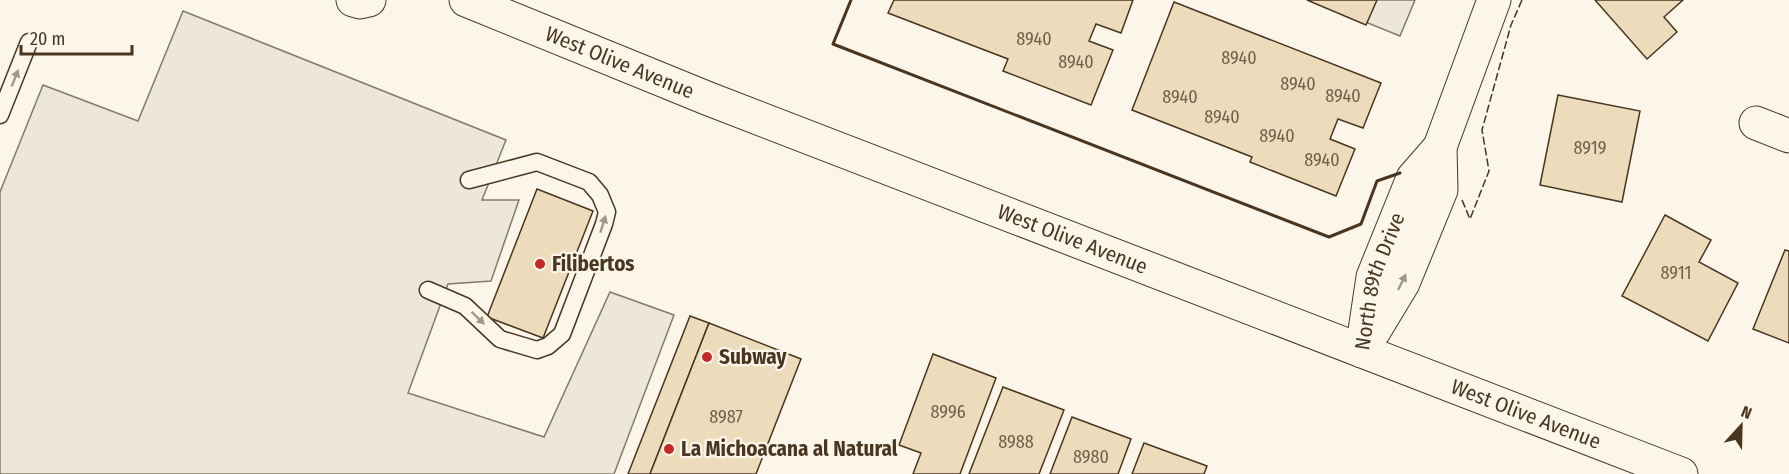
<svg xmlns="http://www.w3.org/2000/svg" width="1789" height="474" font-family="'Fira Sans Condensed',sans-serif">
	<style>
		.parking { fill: #ede7d9; stroke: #887966; stroke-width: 1.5 }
		.building { fill: #ecdcbc; stroke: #4a3520; stroke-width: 1.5 }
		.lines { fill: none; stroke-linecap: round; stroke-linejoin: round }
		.service-casing { stroke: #4a3520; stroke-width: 19 }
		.minor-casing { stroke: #4a3520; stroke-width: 35 }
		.secondary-casing { stroke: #4a3520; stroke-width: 35 }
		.service { stroke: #fbf6e9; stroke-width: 16 }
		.minor { stroke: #fbf6e9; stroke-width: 33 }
		.secondary { stroke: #fbf6e9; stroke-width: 33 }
		.fence { stroke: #4a3520; stroke-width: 1.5; stroke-dasharray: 8 3; stroke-linecap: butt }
		.wall { stroke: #4a3520; stroke-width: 3 }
		.oneway { fill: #a29684 }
		.poi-dot { fill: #c62828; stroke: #fbf6e9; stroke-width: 2 }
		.labels { text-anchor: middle; stroke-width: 4.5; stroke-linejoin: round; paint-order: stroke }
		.number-label { font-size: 18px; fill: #725f47 }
		.street-label { font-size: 21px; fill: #4a3520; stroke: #fbf6e9 }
		.poi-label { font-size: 21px; font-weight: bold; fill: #4a3520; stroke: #fbf6e9; text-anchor: start }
	</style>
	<rect width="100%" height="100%" fill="#fbf6e9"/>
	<!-- parking -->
	<g class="parking">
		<path d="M1311 0H1415L1400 36Z"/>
		<path d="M183 11 506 140 482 200H519L491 281 448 284 408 393 544 437 610 292 674 315 614 474H0V192L43 85 138 121Z"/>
	</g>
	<!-- building -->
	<g class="building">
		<path d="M894 0H1133L1121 33 1096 24 1089 41 1113 50 1091 105 1003 71 1008 59 888 13Z"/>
		<path d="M1307 0H1377L1366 25Z"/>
		<path d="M1595 0H1683L1664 17 1677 32 1647 59Z"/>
		<path d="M1174 2 1381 83 1363 128 1338 119 1330 139 1355 149 1336 196 1250 162 1252 157 1132 110Z"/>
		<path d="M1558 95 1640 111 1622 202 1540 185Z"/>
		<path d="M537 189 593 211 543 338 487 317Z"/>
		<path d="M1665 215 1711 240 1699 262 1738 283 1708 341 1622 296Z"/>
		<path d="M1785 250 1789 251V343L1753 329Z"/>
		<path d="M690 316 709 323 650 474H628Z"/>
		<path d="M709 323 801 359 756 474H650Z"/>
		<path d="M933 354 996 378 960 474H913L921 453 899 445Z"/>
		<path d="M1003 387 1064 410 1039 474H969Z"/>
		<path d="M1072 417 1131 439 1118 474H1050Z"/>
		<path d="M1144 443 1207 466 1204 474H1132Z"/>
	</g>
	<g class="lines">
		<defs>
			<g id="service">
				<path d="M0 115 29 42"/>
				<path d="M428 290 465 306 500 339 537 350 548 346 562 334 604 224 607 212 600 195 589 182 537 162 469 180"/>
			</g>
			<g id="minor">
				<path d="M1756 123 1789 136"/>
				<path d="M1371 336 1403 283 1441 190 1440 147"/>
				<path id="s1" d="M1362 351 1373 277 1413 178 1440 147 1494 0"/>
			</g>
			<g id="secondary">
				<path d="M353 0 360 2 369 0"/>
				<path id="s2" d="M466 0 709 99 1681 474"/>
			</g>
		</defs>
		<!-- service casing -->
		<use href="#service" class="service-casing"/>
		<!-- minor casing -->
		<use href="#minor" class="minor-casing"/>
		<!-- secondary casing -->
		<use href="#secondary" class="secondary-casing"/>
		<!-- service -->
		<use href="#service" class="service"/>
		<!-- minor -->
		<use href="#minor" class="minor"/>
		<!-- secondary -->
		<use href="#secondary" class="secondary"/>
		<!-- fence -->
		<path class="fence" d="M1462 200 1470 219 1489 171 1482 130 1511 25 1522 0"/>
		<!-- wall -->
		<path class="wall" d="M851 0 833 44 1329 237 1361 224 1377 181 1400 173"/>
	</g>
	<!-- one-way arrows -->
	<defs><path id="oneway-solid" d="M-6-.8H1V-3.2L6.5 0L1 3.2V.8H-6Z" transform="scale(1.5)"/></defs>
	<g class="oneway">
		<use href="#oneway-solid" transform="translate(15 78) rotate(-68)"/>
		<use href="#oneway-solid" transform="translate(603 224) rotate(-73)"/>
		<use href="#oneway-solid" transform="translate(1402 282) rotate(-64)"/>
		<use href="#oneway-solid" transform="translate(478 318) rotate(44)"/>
	</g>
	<!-- markers -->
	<g class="poi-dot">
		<circle cx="540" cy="264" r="6"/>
		<circle cx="707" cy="357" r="6"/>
		<circle cx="669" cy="449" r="6"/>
	</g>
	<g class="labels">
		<!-- number labels -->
		<g class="number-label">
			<text x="1034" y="45">8940</text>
			<text x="1239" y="64">8940</text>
			<text x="1076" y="68">8940</text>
			<text x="1298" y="90">8940</text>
			<text x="1343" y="102">8940</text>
			<text x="1180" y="103">8940</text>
			<text x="1222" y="123">8940</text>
			<text x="1277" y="142">8940</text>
			<text x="1590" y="154">8919</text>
			<text x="1322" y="166">8940</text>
			<text x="1676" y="279">8911</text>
			<text x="948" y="418">8996</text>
			<text x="726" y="423">8987</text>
			<text x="1016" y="448">8988</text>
			<text x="1091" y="463">8980</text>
		</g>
		<!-- street labels -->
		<g class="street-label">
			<text dy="7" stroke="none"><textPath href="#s2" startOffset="166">West Olive Avenue</textPath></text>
			<text dy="7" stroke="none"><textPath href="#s2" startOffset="652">West Olive Avenue</textPath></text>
			<text dy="7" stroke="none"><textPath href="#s1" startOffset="72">North 89th Drive</textPath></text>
			<text dy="7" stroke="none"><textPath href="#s2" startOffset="1138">West Olive Avenue</textPath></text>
		</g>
		<!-- poi labels -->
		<g class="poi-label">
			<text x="552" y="271">Filibertos</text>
			<text x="719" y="364">Subway</text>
			<text x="681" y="456">La Michoacana al Natural</text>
		</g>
	</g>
	<!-- north arrow -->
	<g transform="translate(1741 426) rotate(22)" stroke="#fbf6e9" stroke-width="4.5" paint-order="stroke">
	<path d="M0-4.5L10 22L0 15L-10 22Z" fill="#4a3520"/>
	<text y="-9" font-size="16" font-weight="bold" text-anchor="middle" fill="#4a3520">N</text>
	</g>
	<!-- scale -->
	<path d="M21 45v9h111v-9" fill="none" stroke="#4a3520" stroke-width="3"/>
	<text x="30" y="45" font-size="18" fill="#4a3520" stroke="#fbf6e9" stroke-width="4.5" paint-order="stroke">20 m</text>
</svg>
